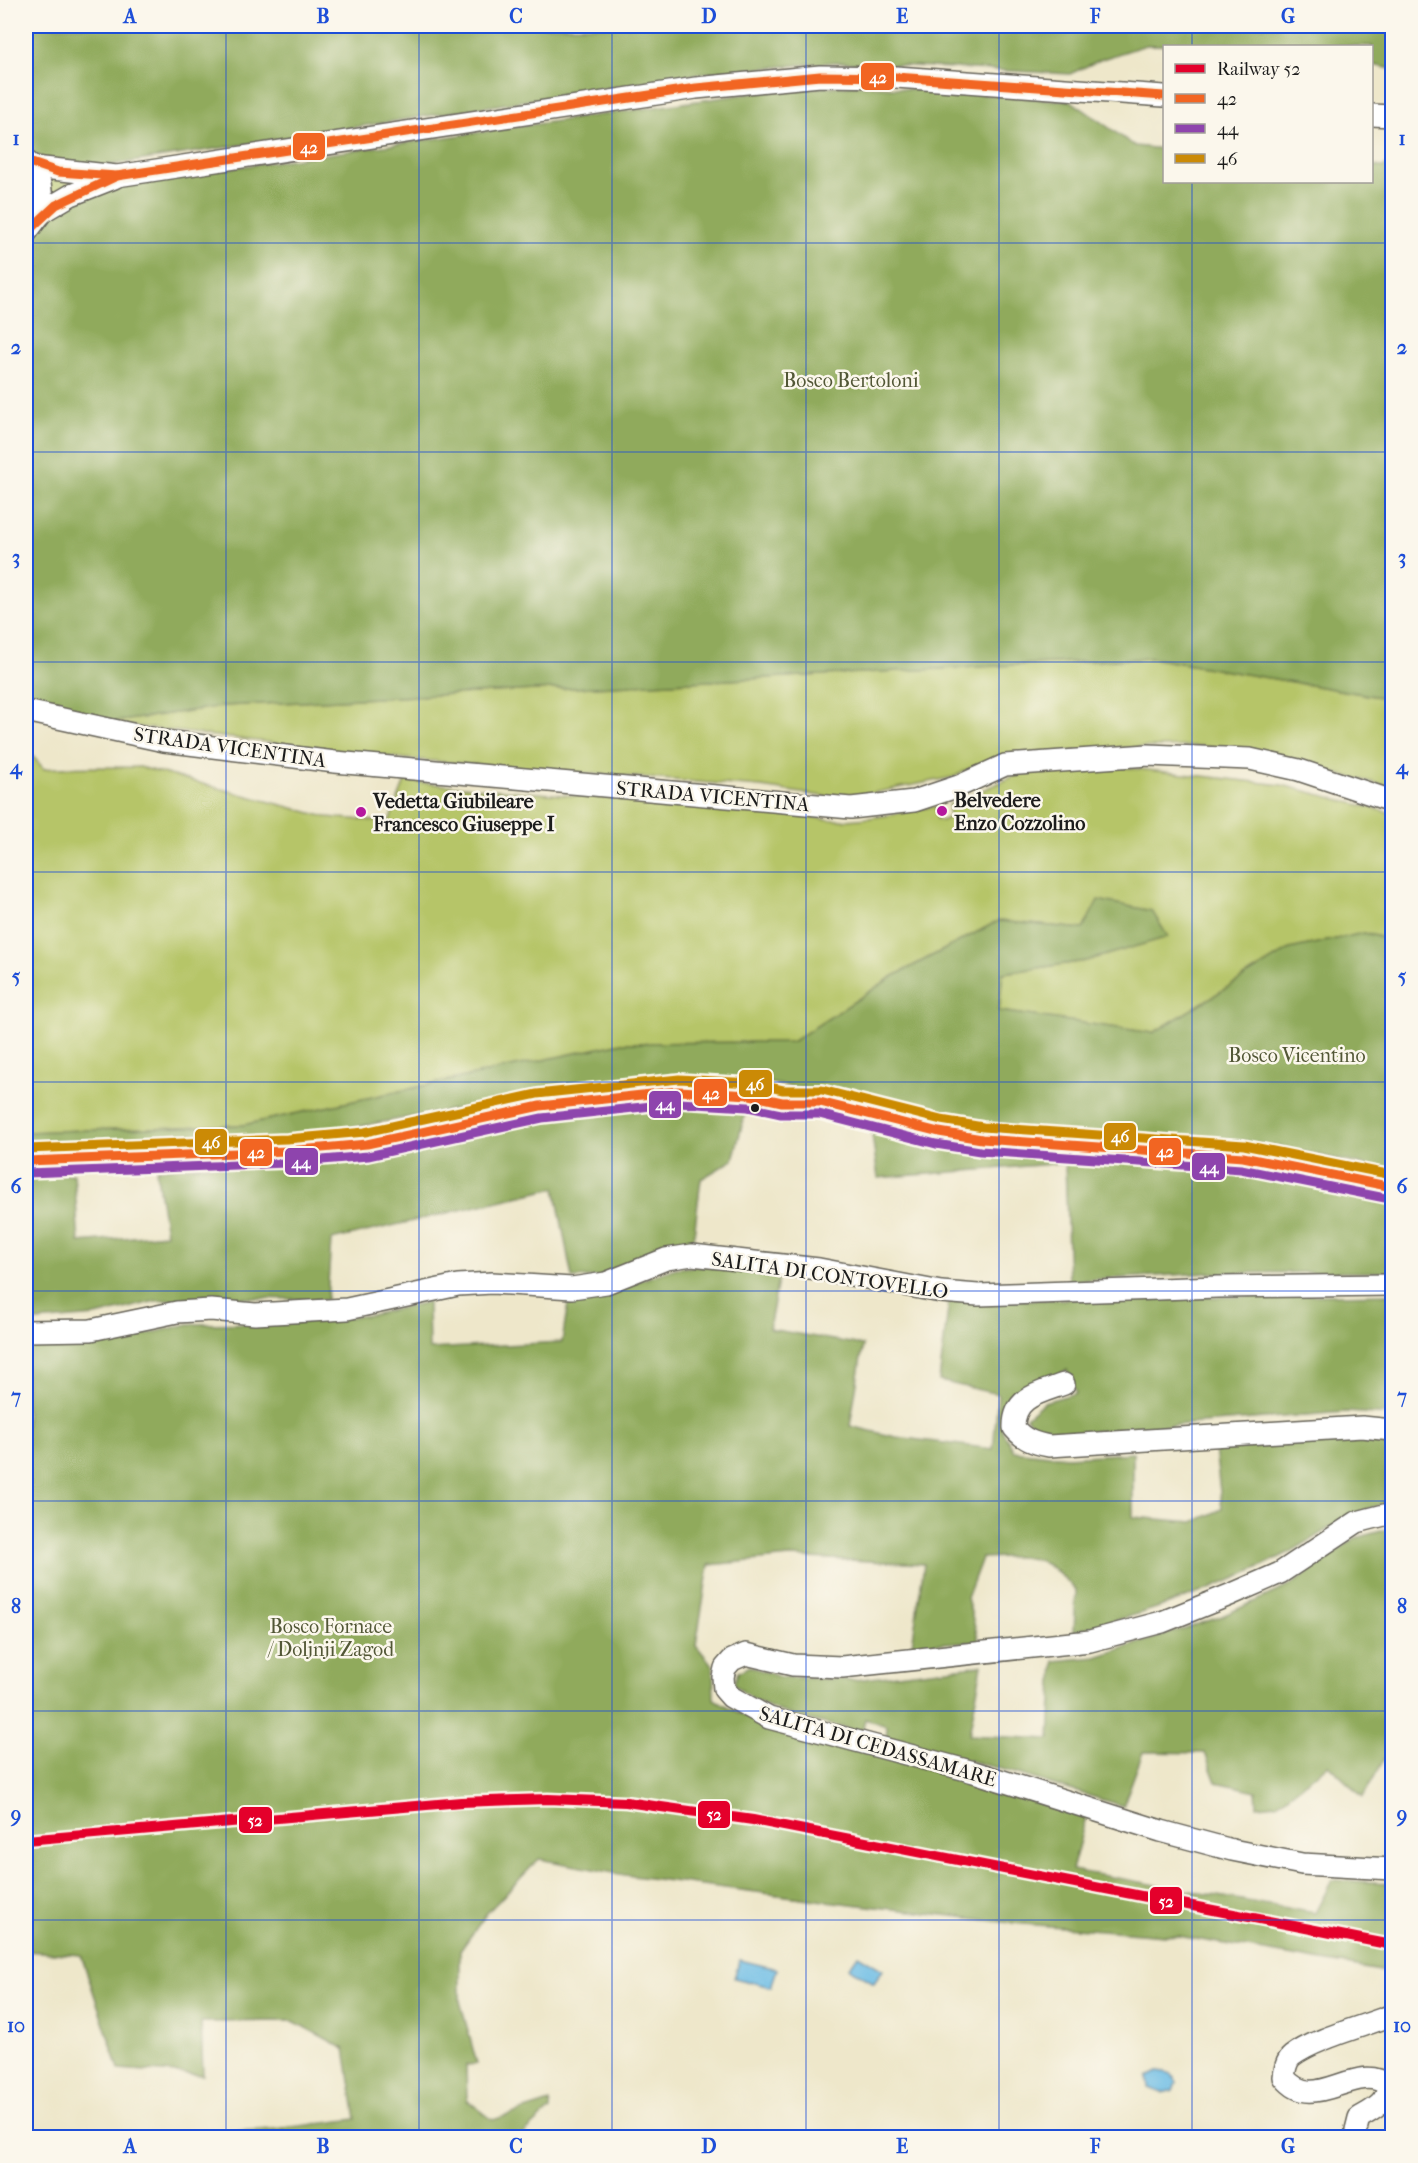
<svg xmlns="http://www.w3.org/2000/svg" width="1418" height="2163" font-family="'IM FELL French Canon',serif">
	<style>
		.green { fill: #b6c567; stroke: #697042; stroke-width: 1.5 }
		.forest { fill: #90aa5c; stroke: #56633c; stroke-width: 1.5 }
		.water { fill: #69bbe5; stroke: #426c80; stroke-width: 1.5 }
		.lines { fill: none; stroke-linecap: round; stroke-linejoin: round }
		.minor-casing { stroke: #666359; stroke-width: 24 }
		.major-casing { stroke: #666359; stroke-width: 30 }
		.minor { stroke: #fff; stroke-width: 21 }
		.major { stroke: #eec469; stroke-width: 27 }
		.bus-1-casing { stroke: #fbf7ec; stroke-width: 14 }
		.bus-2-casing { stroke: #fbf7ec; stroke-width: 14 }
		.bus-3-casing { stroke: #fbf7ec; stroke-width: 14 }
		.bus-1 { stroke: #f26522; stroke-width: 9 }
		.bus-2 { stroke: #8e44ad; stroke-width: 9 }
		.bus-3 { stroke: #cb8a06; stroke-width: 9 }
		.rail-1-casing { stroke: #fbf7ec; stroke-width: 15 }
		.rail-1 { stroke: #e4002b; stroke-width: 10 }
		.grid { fill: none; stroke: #1d4ed8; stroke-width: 1.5; stroke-opacity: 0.55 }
		.poi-dot { fill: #b5179e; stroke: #fbf7ec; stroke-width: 2 }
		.bus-dot { fill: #1c1c1c; stroke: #fbf7ec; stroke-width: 2 }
		.labels { text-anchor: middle; stroke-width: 5; stroke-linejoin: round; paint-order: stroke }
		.park-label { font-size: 20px; fill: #525736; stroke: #fbf7ec }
		.street-label { font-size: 20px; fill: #1c1c1c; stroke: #fbf7ec }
		.poi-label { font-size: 20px; font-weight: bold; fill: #1c1c1c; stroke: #fbf7ec; text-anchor: start }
		.line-badge { stroke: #fbf7ec; stroke-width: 2 }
		.badge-label { font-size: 16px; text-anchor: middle; font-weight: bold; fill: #fff }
		.neatline { fill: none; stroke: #1d4ed8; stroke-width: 2 }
		.grid-label { font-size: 20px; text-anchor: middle; font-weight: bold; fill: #1d4ed8 }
	</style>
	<rect width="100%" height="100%" fill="#fbf7ec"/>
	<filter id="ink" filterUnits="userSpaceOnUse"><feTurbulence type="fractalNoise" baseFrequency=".0167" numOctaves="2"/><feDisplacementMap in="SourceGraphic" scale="12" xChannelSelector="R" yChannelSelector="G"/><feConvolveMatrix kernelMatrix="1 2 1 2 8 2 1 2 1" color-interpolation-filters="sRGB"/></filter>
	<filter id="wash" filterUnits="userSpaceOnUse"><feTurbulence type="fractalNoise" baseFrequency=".008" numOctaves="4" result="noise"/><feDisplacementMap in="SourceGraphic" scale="24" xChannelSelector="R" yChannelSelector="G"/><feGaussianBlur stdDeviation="1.35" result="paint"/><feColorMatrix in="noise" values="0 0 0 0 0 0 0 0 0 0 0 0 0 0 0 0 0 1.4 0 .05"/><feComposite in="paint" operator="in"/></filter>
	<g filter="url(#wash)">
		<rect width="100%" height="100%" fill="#eee7ca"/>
		<!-- green -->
		<g class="green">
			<path d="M47 175 83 179 51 196Z"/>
			<path d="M1151 658 1392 699V787L1240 751 1201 746 1119 748 1008 756 974 766 954 777 842 799 761 787 407 759 107 723 223 706Z"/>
			<path d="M26 749 44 769C76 766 108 768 140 767L326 817 389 822 405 781C515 793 625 800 736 806 771 808 805 820 840 820 871 820 904 812 935 806L937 819 942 821 949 817V805L1019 774 1094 764 1282 785 1392 813V940L1364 933 1290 949 1153 1033 999 1011 1002 973 1086 961 1083 929 998 921 892 977 792 1042 622 1043 243 1125 26 1132Z"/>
		</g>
		<!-- forest -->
		<g class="forest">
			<path d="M26 26H1392V69L1372 65V46L1146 45 1102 59 1070 74 836 62 704 73 105 166 52 162 26 151Z"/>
			<path d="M855 85 1071 101 1135 146 1164 149V182H1372V166L1383 167 1392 162V699L1151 658 223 706 107 723 26 705V245L48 216 105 186 760 92Z"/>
			<path d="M1098 900 1152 911 1168 937 1086 961 1003 973 999 1011 1153 1033 1290 949 1364 933 1392 940V1172C1329 1157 1257 1139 1192 1136 1127 1133 1061 1136 996 1130 933 1123 872 1102 810 1090 750 1078 690 1076 629 1078L266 1143 26 1152V1132L243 1125 622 1043 792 1042 892 977 998 921 1083 929Z"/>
			<path d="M674 1101 746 1110 733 1160 701 1179 693 1243 659 1251 599 1277 572 1278 555 1188 331 1240 327 1300 214 1297 156 1301 96 1316 26 1322V1175L74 1174 79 1242 166 1234 156 1169 211 1165 270 1167 321 1163 431 1146 526 1121Z"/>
			<path d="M871 1128 1247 1172 1392 1200V1272L1209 1273 1069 1281 1065 1163 878 1178Z"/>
			<path d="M706 1266 779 1275 769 1329 863 1345 850 1426 896 1437 993 1449 998 1394 939 1381 949 1301 1392 1294V1415L1346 1412 1059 1434 1036 1429 1026 1417 1044 1402 1076 1393 1067 1370 1018 1392 1007 1406 1002 1430 1014 1451 1067 1457 1133 1453V1517L1193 1522 1222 1509 1215 1449 1323 1439 1392 1443V1503C1350 1508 1322 1536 1286 1554 1219 1589 1147 1614 1074 1631L1076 1590C1040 1552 1032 1556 982 1558L967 1598 979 1641 912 1645 924 1564 790 1557 709 1565 696 1645 713 1666 714 1699 741 1714 1086 1817 1072 1870 1315 1913 1332 1880 1392 1883V1973L1178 1936 1011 1923 817 1900 625 1875 539 1859 487 1913 460 1951V2001L477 2064 466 2065 467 2100 493 2120 550 2102V2110L520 2137H165L164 2135 275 2129 356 2119 345 2049 293 2021 201 2022 203 2075 119 2069 81 1955 26 1951V1344L43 1340H124L188 1324 293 1323 371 1315 428 1302 429 1349 562 1342 569 1297 598 1295 676 1268Z"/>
			<path d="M1392 1528V1745L1363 1797 1328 1765 1277 1804 1257 1806 1256 1791 1216 1782 1205 1753 1143 1752 1123 1806 1005 1770 886 1739 887 1726 865 1719 862 1732C819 1721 767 1716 734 1684L738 1672 749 1666 780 1677 854 1680 982 1665 969 1735 1050 1739 1054 1661 1096 1657 1220 1617 1291 1585 1355 1538Z"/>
		</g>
		<!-- water -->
		<g class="water">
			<path d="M858 1955 883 1970 874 1983 849 1968Z"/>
			<path d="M740 1960 777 1969 771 1987 734 1978Z"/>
			<path d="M1158 2072C1166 2073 1173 2074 1177 2082L1174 2090 1162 2093 1149 2088 1148 2077Z"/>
		</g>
	</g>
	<g filter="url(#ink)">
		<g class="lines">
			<defs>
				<g id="minor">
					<path d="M1372 115 1392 116"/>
					<path d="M26 161C42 172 42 194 42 212L26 233"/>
					<path d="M34 167 117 176 696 88 820 76 896 77 1164 96"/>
					<path d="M42 212 71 195 114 178"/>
					<path d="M26 711 164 741 335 762 851 808 914 801 959 786 1005 765 1148 755 1250 759 1299 770 1392 801"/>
					<path d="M26 1331 91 1330 177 1312 211 1310 255 1314 347 1309 458 1285 492 1283 572 1288 606 1283 666 1259 692 1255 819 1269 941 1292 978 1295 1218 1287 1392 1285"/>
					<path d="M1064 1384C1039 1393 1013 1397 1014 1428 1024 1440 1034 1443 1049 1446L1362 1427 1392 1430"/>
					<path d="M1392 1513 1357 1522 1280 1573 1232 1594 1162 1622 1090 1641 842 1667 793 1665 746 1654 732 1660 725 1668 723 1677 724 1689 731 1697 769 1718 974 1772 1161 1831 1232 1850 1302 1864 1392 1869"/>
					<path d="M1358 2138 1356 2130 1359 2118C1374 2109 1387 2104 1388 2085 1355 2060 1314 2116 1284 2077 1285 2069 1286 2061 1292 2056 1314 2039 1365 2026 1392 2015"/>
				</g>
				<path id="major" d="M26 1161 213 1152 288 1151 367 1144 540 1106 679 1091 750 1095 782 1102H820L939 1132 982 1139 1170 1150 1243 1157 1392 1187"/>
			</defs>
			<!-- minor casing -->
			<use href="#minor" class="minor-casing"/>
			<!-- major casing -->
			<use href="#major" class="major-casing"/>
			<!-- minor -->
			<use href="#minor" class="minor"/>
			<!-- major -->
			<use href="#major" class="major"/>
			<defs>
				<g id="bus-1">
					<path d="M26 161 58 172 117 176 696 88 820 76 896 77 1164 96"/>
					<path d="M26 233 56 205 117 176"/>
					<path d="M26 1161 288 1151 367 1144 540 1106 679 1091 750 1095 782 1102H820L939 1132 982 1139 1243 1157 1392 1187"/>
				</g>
				<path id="bus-2" d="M27 1173 288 1163 368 1156 542 1118 679 1103 748 1107 781 1114H819L936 1144 980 1151 1241 1169 1390 1199"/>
				<path id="bus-3" d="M26 1149 287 1139 365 1132 537 1094 679 1079 752 1083 783 1090H822L941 1120 983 1127 1244 1145 1392 1175"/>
			</defs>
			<!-- bus-1 casing -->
			<use href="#bus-1" class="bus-1-casing"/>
			<!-- bus-2 casing -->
			<use href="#bus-2" class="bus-2-casing"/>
			<!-- bus-3 casing -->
			<use href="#bus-3" class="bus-3-casing"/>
			<!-- bus-1 -->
			<use href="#bus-1" class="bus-1"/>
			<!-- bus-2 -->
			<use href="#bus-2" class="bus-2"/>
			<!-- bus-3 -->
			<use href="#bus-3" class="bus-3"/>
			<defs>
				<path id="rail-1" d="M26 1840 461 1802 548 1799 626 1802 753 1820 1392 1945"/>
			</defs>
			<!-- rail-1 casing -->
			<use href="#rail-1" class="rail-1-casing"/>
			<!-- rail-1 -->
			<use href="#rail-1" class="rail-1"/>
		</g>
	</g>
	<!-- grid -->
	<path class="grid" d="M226 26V2138M419 26V2138M612 26V2138M806 26V2138M999 26V2138M1192 26V46M1192 182V2138M26 243H1392M26 452H1392M26 662H1392M26 872H1392M26 1082H1392M26 1291H1392M26 1501H1392M26 1711H1392M26 1920H1392"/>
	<!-- markers -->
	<g class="poi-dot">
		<circle cx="942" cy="811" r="6"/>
		<circle cx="361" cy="812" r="6"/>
	</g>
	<circle class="bus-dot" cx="755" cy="1108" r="5"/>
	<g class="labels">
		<!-- park labels -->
		<g class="park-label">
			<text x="851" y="387">Bosco Bertoloni</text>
			<text x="1297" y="1062">Bosco Vicentino</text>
			<text x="331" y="1633">Bosco Fornace<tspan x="331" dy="23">/ Doljnji Zagod</tspan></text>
		</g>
		<!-- street labels -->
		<g class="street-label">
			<text transform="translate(230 747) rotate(8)" y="7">STRADA VICENTINA</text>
			<text transform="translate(713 796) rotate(5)" y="7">STRADA VICENTINA</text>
			<text transform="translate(830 1275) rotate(8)" y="7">SALITA DI CONTOVELLO</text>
			<text transform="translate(878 1746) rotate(16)" y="7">SALITA DI CEDASSAMARE</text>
		</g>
		<!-- poi labels -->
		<g class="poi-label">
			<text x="954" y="807">Belvedere<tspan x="954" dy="23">Enzo Cozzolino</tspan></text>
			<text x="373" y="808">Vedetta Giubileare<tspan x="373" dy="23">Francesco Giuseppe I</tspan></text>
		</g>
	</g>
	<g class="line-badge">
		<rect x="860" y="62" width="35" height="29" rx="6" fill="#f26522"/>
		<rect x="292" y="132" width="34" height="29" rx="6" fill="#f26522"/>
		<rect x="738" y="1069" width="35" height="29" rx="6" fill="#cb8a06"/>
		<rect x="693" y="1078" width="35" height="29" rx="6" fill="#f26522"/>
		<rect x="648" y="1090" width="34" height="29" rx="6" fill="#8e44ad"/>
		<rect x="1103" y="1122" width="34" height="29" rx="6" fill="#cb8a06"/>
		<rect x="194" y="1128" width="34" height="28" rx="6" fill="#cb8a06"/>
		<rect x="1148" y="1137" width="34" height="29" rx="6" fill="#f26522"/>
		<rect x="239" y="1138" width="34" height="29" rx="6" fill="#f26522"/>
		<rect x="284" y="1147" width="35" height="29" rx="6" fill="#8e44ad"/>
		<rect x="1191" y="1152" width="35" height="29" rx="6" fill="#8e44ad"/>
		<rect x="697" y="1800" width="34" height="29" rx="6" fill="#e4002b"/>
		<rect x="238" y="1806" width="35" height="28" rx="6" fill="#e4002b"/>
		<rect x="1149" y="1886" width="34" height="29" rx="6" fill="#e4002b"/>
	</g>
	<g class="badge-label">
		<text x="878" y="83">42</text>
		<text x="309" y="153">42</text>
		<text x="755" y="1090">46</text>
		<text x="711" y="1099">42</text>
		<text x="665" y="1110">44</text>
		<text x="1120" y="1142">46</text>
		<text x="211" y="1148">46</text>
		<text x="1165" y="1157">42</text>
		<text x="256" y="1158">42</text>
		<text x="301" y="1168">44</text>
		<text x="1209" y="1173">44</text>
		<text x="714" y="1820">52</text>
		<text x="255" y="1826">52</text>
		<text x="1166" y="1907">52</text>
	</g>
	<!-- margin -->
	<rect width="1418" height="2163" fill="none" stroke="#fbf7ec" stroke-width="66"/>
	<!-- legend -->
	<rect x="1163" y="45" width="210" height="138" fill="#fbf7ec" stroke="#a29f99" stroke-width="1.5"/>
	<rect x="1175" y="64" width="30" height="9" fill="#e4002b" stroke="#a29f99" stroke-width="1.5"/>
	<text x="1217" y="75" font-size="18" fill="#1c1c1c">Railway 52</text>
	<rect x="1175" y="94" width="30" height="9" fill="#f26522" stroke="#a29f99" stroke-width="1.5"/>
	<text x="1217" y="105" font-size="18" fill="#1c1c1c">42</text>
	<rect x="1175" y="124" width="30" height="9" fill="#8e44ad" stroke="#a29f99" stroke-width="1.5"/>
	<text x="1217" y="135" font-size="18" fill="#1c1c1c">44</text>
	<rect x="1175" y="154" width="30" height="9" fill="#cb8a06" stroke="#a29f99" stroke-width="1.5"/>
	<text x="1217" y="165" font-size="18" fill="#1c1c1c">46</text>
	<rect x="33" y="33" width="1352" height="2097" class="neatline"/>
	<g class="grid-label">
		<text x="130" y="23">A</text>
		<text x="323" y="23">B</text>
		<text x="516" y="23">C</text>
		<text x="709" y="23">D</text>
		<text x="902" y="23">E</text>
		<text x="1095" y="23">F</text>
		<text x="1288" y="23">G</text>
		<text x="16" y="145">1</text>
		<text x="1402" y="145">1</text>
		<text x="16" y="354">2</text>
		<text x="1402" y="354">2</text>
		<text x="16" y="564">3</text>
		<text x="1402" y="564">3</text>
		<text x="16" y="774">4</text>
		<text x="1402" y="774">4</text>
		<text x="16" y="983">5</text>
		<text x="1402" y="983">5</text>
		<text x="16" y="1193">6</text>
		<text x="1402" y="1193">6</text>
		<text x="16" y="1403">7</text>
		<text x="1402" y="1403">7</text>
		<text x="16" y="1613">8</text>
		<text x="1402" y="1613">8</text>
		<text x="16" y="1822">9</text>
		<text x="1402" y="1822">9</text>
		<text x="16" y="2032">10</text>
		<text x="1402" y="2032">10</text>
		<text x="130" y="2153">A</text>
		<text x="323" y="2153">B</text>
		<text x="516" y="2153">C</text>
		<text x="709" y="2153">D</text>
		<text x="902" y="2153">E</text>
		<text x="1095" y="2153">F</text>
		<text x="1288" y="2153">G</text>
	</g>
</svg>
